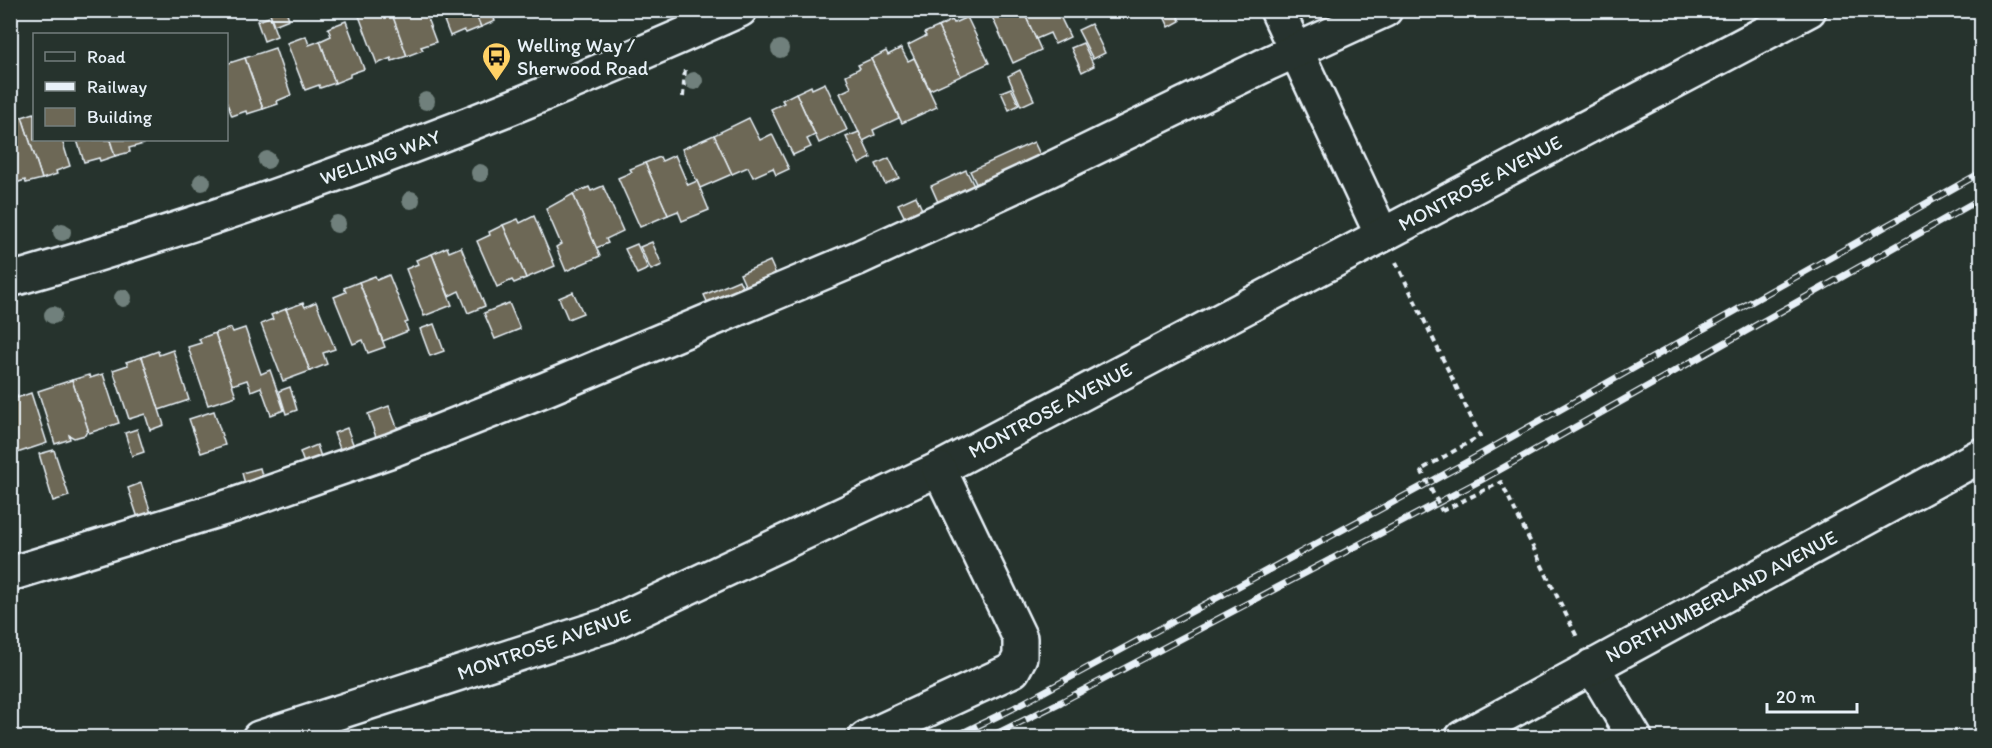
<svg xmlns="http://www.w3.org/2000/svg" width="1992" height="748" font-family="Itim,sans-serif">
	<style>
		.building { fill: #6d6856; stroke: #e8f1f8; stroke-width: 1.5 }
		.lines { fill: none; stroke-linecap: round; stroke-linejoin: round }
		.minor-casing { stroke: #e8f1f8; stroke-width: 38 }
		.path { stroke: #e8f1f8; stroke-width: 4; stroke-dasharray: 6 4.5; stroke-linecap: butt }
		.minor { stroke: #26332d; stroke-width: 33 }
		.rail-casing { stroke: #e8f1f8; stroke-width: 7 }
		.rail { stroke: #26332d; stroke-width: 4.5; stroke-dasharray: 14; stroke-linecap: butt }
		.path-bridge { stroke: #e8f1f8; stroke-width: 4; stroke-dasharray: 6 4.5; stroke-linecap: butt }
		.tree { fill: #70807b }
		.labels { text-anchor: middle; stroke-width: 5; stroke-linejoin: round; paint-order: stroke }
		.poi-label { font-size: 20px; fill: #e8f1f8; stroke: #26332d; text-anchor: start }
		.street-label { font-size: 20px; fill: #e8f1f8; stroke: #26332d }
	</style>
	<rect width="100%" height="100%" fill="#26332d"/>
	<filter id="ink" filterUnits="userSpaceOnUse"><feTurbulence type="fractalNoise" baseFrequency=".0167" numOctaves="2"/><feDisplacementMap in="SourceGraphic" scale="12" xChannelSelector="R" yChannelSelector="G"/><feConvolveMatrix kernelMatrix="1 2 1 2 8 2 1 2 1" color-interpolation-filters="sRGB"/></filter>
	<g filter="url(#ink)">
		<!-- building -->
		<g class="building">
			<path d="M269 10H286L289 19 274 25Z"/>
			<path d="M374 10H391L407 56 392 61 391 58 377 64 359 16Z"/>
			<path d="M401 10H424L436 42 421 47 423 50 407 56 392 14Z"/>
			<path d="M440 10H474L481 27 466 33 464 30 450 36Z"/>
			<path d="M474 10H508L509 12 494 18 495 21 481 27Z"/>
			<path d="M989 10H1023L1041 50 1013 63Z"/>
			<path d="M1023 10H1057L1070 37 1055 44 1050 33 1036 39Z"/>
			<path d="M1079 10H1100L1083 19Z"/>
			<path d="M1161 10H1175L1180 21 1169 27Z"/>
			<path d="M270 17 277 36 264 41 257 21Z"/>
			<path d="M967 17 989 63 961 76 938 27 952 20 954 23Z"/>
			<path d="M346 21 364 69 350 74V77L335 83 320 41 331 36 328 28Z"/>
			<path d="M1091 24 1105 53 1093 59 1078 30Z"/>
			<path d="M938 27 961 76 930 90 908 45 926 36 924 33Z"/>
			<path d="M306 36 309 45 320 41 335 83 320 88 319 85 305 90 287 43Z"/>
			<path d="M1083 43 1094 66 1082 72 1071 48Z"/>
			<path d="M275 48 291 95 277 101 278 104 263 109 245 58Z"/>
			<path d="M901 48 908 61 914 58 937 107 902 123 871 59 886 51 888 55Z"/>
			<path d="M245 58 263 109 247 114 246 111 232 116 226 101V64Z"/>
			<path d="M871 59 899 118 873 130 875 135 863 141 840 93 851 88 846 75 860 68 858 65Z"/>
			<path d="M1020 70 1034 100 1021 106 1008 76Z"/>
			<path d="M825 83 847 130 819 143 796 93 811 86 812 89Z"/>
			<path d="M1011 88 1019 105 1009 110 1001 92Z"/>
			<path d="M796 93 815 135 807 139 811 147 793 155 771 109 784 103 782 100Z"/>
			<path d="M34 113V140H62L70 166 56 171 57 174 42 179 22 117Z"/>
			<path d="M22 117 42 179 26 183 25 180 10 185V132L12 131 10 120Z"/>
			<path d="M749 118 760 140 772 134 789 169 776 175 773 168 753 177 748 167 732 174 714 135Z"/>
			<path d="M859 132 871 158 859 164 846 137Z"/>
			<path d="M714 135 732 174 700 188 682 149Z"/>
			<path d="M77 140H110L115 156 100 161 99 158 84 162Z"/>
			<path d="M110 140H143L144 144 129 148 130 152 115 156Z"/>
			<path d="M1034 142 1044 163 980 192 970 171Z"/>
			<path d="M675 155 688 185 697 181 709 210 682 221 678 211 668 215 645 163 660 157 662 161Z"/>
			<path d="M889 158 899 178 885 184 876 164Z"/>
			<path d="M645 163 668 215 640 227 618 178 632 172 630 169Z"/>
			<path d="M966 170 978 194 942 211 931 186Z"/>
			<path d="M603 186 623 231 606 239 608 243 596 248 573 194 589 187 591 191Z"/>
			<path d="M573 194 600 256 566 271 556 247 561 244 546 209Z"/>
			<path d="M916 196 924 214 907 222 898 204Z"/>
			<path d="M534 216 555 266 526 278 503 225 518 219 520 223Z"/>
			<path d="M503 225 526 278 514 283 512 280 497 287 477 241 490 235 489 232Z"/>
			<path d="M652 242 662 265 651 270 640 247Z"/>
			<path d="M637 244 648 269 637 274 625 249Z"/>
			<path d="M447 247 449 252 461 247 485 306 468 313 459 291 449 296 432 254Z"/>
			<path d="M432 254 452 305 424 316 406 269 418 264 416 260Z"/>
			<path d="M770 261 779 281 749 294 740 274Z"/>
			<path d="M389 275 408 322 405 323 408 331 383 341 359 282 375 276 377 280Z"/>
			<path d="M739 280 747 297 712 312 704 295Z"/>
			<path d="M359 282 385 347 368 353 363 340 353 344 334 297 346 292 344 288Z"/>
			<path d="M573 292 583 313 568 319 559 298Z"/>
			<path d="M316 302 335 349 323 353 327 364 310 371 286 309 303 303 305 307Z"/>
			<path d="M509 303 520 329 495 339 484 313Z"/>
			<path d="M286 309 310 371 283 381 261 324 273 319 271 315Z"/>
			<path d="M434 324 444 351 430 356 420 329Z"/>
			<path d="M231 328 233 332 245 328 261 374 270 370 284 410 271 415 261 387 251 391 247 380 232 385 215 333Z"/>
			<path d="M215 333 236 396 208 405 188 347 201 343 199 339Z"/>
			<path d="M173 350 189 400 159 410 142 357 158 351 159 355Z"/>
			<path d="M142 357 164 425 150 430 145 414 129 419 113 370 128 365 126 362Z"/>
			<path d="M103 374 119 423 89 433 72 380 89 375 90 378Z"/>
			<path d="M72 380 88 429 85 435 74 438 69 435 70 439 55 444 38 391Z"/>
			<path d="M290 387 297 410 286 414 279 391Z"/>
			<path d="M31 393 47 443 17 453 10 434V397L17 395V398Z"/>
			<path d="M389 406 399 432 377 440 368 414Z"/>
			<path d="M214 411 225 445 201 453 189 419Z"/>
			<path d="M428 414 432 424 417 430 413 420Z"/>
			<path d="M347 428 355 449 342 454 334 433Z"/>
			<path d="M137 429 144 452 132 456 125 433Z"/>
			<path d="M10 434 17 453 10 455Z"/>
			<path d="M317 445 323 463 306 469 300 452Z"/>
			<path d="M54 450 69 496 53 501 39 454Z"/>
			<path d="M260 468 265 486 247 491 242 473Z"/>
			<path d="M141 483 154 522 141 527 128 488Z"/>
		</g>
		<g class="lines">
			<defs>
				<g id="minor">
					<path d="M1277 10 1382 235"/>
					<path d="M10 280C260 209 504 116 740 10"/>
					<path d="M10 574 234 505 392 450 546 389 858 258 1049 170 1269 63 1385 10"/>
					<path d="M1592 666 1635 738"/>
					<path d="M259 738 608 625 939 469 1809 10"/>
					<path d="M866 738 1013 670 1020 657V638L939 469"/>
					<path d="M1462 738 1982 455"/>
				</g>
			</defs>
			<!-- minor casing -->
			<use href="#minor" class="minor-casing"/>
			<!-- path -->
			<g class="path">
				<path d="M683 97 685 68"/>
				<path d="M1396 262 1480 436 1421 470"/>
				<path d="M1442 511 1501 482 1578 639"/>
			</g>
			<!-- minor -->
			<use href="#minor" class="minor"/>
			<defs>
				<g id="rail">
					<path d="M952 738 1012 709 1467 462 1982 172"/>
					<path d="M988 738 1061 702 1485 478 1982 198"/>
				</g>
			</defs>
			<!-- rail casing -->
			<use href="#rail" class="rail-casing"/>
			<!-- rail -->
			<use href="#rail" class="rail"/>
			<!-- path-bridge -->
			<path class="path-bridge" d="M1421 470 1442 511"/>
		</g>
		<!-- trees -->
		<g class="tree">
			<circle cx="780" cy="49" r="9"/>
			<circle cx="694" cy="81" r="9"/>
			<circle cx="426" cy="101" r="9"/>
			<circle cx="267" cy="160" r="9"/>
			<circle cx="480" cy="173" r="9"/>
			<circle cx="202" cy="182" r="9"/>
			<circle cx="411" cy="200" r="9"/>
			<circle cx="337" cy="224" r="9"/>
			<circle cx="62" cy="232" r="9"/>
			<circle cx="123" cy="298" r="9"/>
			<circle cx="53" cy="315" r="9"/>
		</g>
	</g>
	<!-- icons -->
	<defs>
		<symbol id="bus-pin" viewBox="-11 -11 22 30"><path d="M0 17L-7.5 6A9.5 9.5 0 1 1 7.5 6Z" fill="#ffd166" stroke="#26332d"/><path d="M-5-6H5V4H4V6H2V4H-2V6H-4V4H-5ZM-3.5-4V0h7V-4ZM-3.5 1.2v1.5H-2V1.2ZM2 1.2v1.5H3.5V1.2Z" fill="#111"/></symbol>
	</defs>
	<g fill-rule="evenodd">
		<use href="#bus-pin" x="480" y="40" width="33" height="45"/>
	</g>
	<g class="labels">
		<!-- poi labels -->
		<g class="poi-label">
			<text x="517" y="52">Welling Way /<tspan x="517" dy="23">Sherwood Road</tspan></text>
		</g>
		<!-- street labels -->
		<g class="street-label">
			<text transform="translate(380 157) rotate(-20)" y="7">WELLING WAY</text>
			<text transform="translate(1480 183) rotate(-28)" y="7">MONTROSE AVENUE</text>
			<text transform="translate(1050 410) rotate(-28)" y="7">MONTROSE AVENUE</text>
			<text transform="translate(1721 596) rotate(-28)" y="7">NORTHUMBERLAND AVENUE</text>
			<text transform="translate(544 644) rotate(-19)" y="7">MONTROSE AVENUE</text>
		</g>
	</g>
	<!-- margin -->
	<rect width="1992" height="748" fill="none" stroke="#26332d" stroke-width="36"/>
	<rect x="18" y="18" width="1956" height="712" fill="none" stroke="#e8f1f8" stroke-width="2" filter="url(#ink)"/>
	<!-- legend -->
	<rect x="33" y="33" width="195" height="108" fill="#26332d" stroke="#747f7e" stroke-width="1.5"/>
	<rect x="45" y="52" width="30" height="9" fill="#26332d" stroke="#747f7e" stroke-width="1.5"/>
	<text x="87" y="63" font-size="18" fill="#e8f1f8">Road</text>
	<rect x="45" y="82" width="30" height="9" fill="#e8f1f8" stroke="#747f7e" stroke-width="1.5"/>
	<text x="87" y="93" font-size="18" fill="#e8f1f8">Railway</text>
	<rect x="45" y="108" width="30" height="18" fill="#6d6856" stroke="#747f7e" stroke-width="1.5"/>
	<text x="87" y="123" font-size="18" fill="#e8f1f8">Building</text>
	<!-- scale -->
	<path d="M1767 703v9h90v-9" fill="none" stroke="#e8f1f8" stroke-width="3"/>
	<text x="1776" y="703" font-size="18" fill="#e8f1f8" stroke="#26332d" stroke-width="4.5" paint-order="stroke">20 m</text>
</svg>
